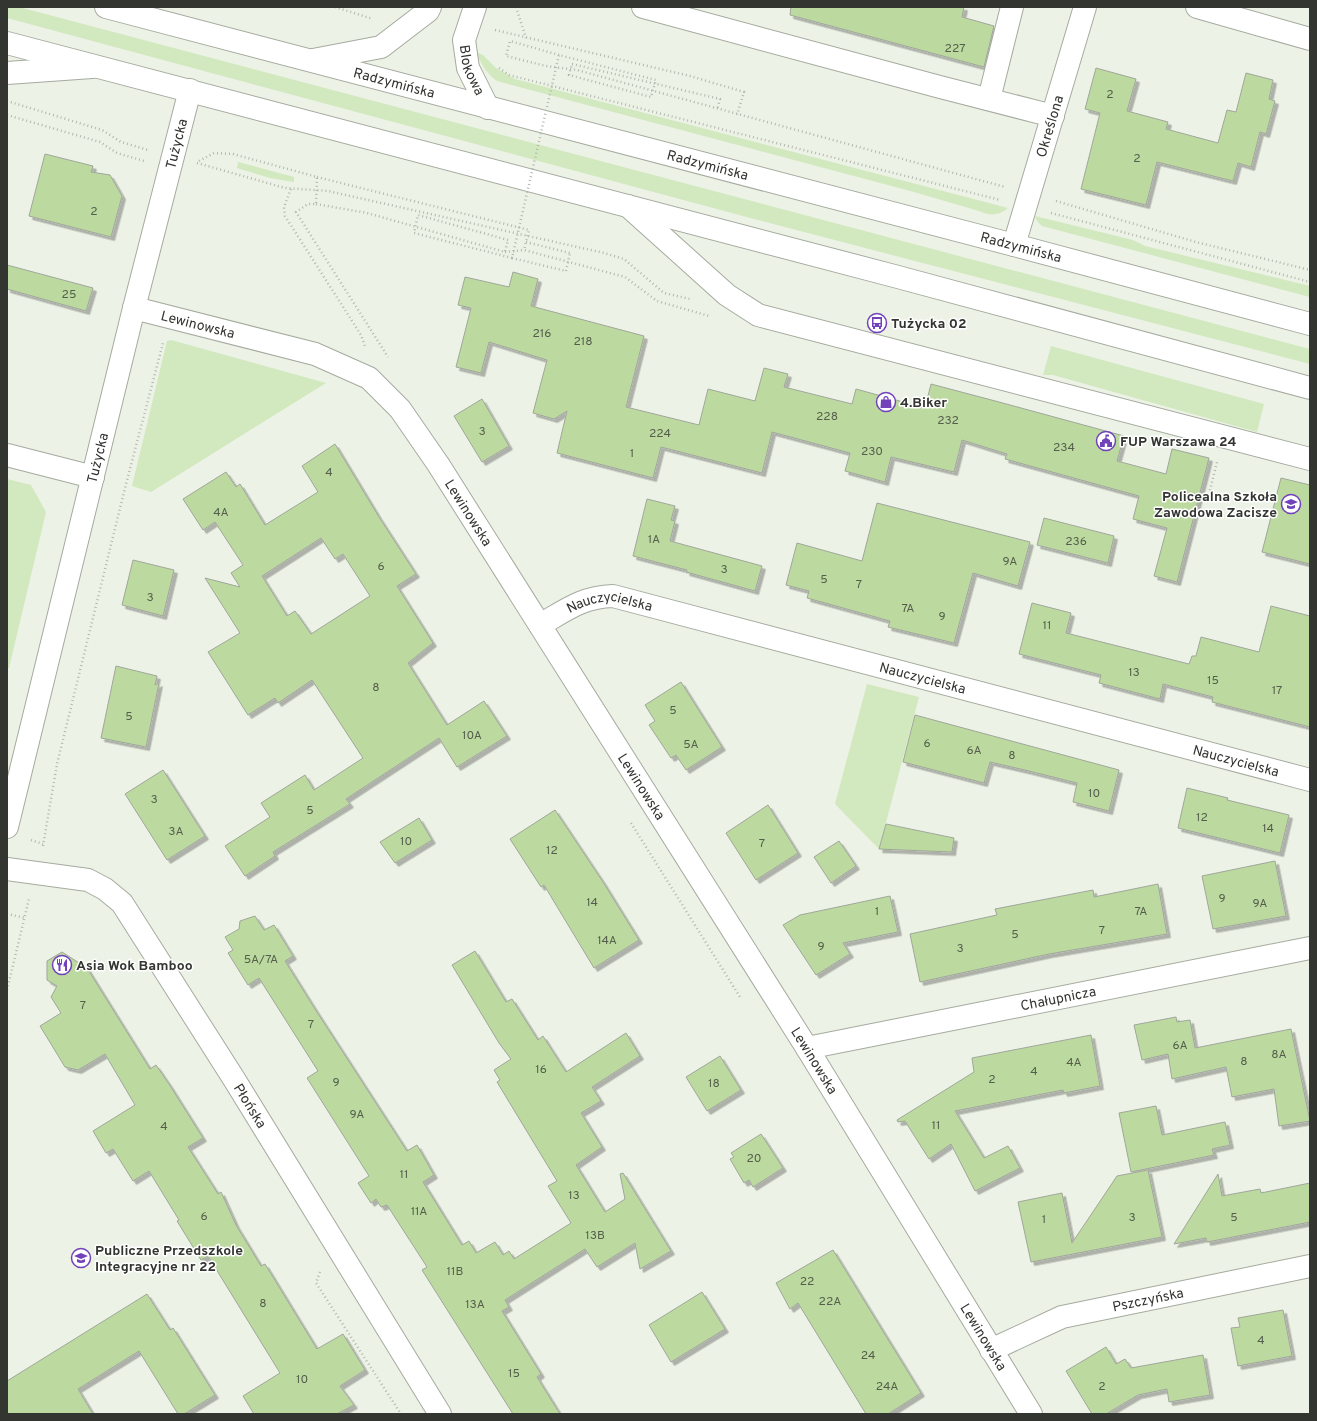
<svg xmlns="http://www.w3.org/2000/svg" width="1317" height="1421" font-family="Overpass,sans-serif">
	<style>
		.green { fill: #d2e8be }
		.building { fill: #bcda9f; stroke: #a0a69b; fill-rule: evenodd; filter: url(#shadow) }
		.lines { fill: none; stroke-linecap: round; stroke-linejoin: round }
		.minor-casing { stroke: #a5ab9f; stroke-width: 24 }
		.major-casing { stroke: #a5ab9f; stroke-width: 24 }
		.path { stroke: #b3b8ae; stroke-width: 2.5; stroke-dasharray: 1 3; stroke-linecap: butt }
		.minor { stroke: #fff; stroke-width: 22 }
		.major { stroke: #fff; stroke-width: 22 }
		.path-bridge { stroke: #b3b8ae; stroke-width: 2.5; stroke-dasharray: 1 3; stroke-linecap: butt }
		.labels { text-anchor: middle; stroke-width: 3; stroke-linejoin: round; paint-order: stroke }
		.number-label { font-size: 12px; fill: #555e4c }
		.street-label { font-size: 14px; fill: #333531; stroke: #fff }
		.poi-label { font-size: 14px; font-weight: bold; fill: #333531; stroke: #fff; text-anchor: start }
	</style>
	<defs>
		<filter id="shadow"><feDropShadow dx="3.5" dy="3.5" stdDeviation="0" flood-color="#0004"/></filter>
	</defs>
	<rect width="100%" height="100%" fill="#ecf2e6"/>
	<!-- green -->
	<g class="green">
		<path d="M7 7H19L1310 349V364L754 219 7 18Z"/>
		<path d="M476 52 483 55 496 68 515 79 1008 208C998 216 990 216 979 211L914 192 497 81C487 74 481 64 476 52Z"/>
		<path d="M238 162 294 177V182L270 178 237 168Z"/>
		<path d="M1035 216 1133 240 1145 246 1310 286V297L1042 226 1037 221Z"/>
		<path d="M171 340 326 383 151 492 132 486 167 341Z"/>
		<path d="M1051 346 1264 404 1257 432 1053 375H1043Z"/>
		<path d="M7 479 31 485 46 512 9 668H7Z"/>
		<path d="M867 684 919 697 879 849 835 804Z"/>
	</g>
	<!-- building -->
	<g class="building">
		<path d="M791 7H964L962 17 994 26 984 67 790 15Z"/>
		<path d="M1096 68 1136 79 1127 111 1168 122 1166 129 1218 143 1227 110 1236 112 1246 73 1273 80 1269 99 1275 101 1266 134 1260 132 1251 167 1238 163 1233 181 1157 162 1146 205 1081 189 1100 113 1085 109Z"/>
		<path d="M45 154 93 166 91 172 110 175 122 196 111 237 29 216Z"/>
		<path d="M7 265 93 288 86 311 7 289Z"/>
		<path d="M513 272 538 279 531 306 644 336 626 407 699 425 708 389 755 401 764 368 788 374 784 387 852 404 856 389 925 408 931 384 999 402 1124 436 1117 461 1166 474 1172 449 1209 458 1177 582 1154 576 1167 528 1133 519 1139 496 1005 459 1007 454 962 440 954 472 891 457 885 482 845 471 850 453 772 432 762 473 661 447 653 478 557 453 567 411 554 419 533 413 547 360 489 342 481 373 456 367 471 308 458 305 465 277 509 287Z"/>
		<path d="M482 399 509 446 482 462 454 416Z"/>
		<path d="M335 444 379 517 416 574 397 586 433 643 408 663 447 725 484 701 507 736 457 767 439 738 346 799 350 804 273 852 275 856 245 876 225 846 270 817 261 803 305 775 314 790 363 758 312 680 278 703 275 698 248 715 208 652 240 633 205 578 240 587 231 573 243 565 215 522 203 530 183 499 226 472 236 487 240 484 265 525 318 492 302 466ZM321 538 335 559 343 554 370 596 311 634 295 611 287 616 262 576Z"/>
		<path d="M1281 478 1310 485V564L1262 552Z"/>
		<path d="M647 499 675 506 671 520 675 521 670 541 762 566 755 591 686 572 687 570 633 556Z"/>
		<path d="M877 503 1030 542 1018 586 973 573 954 643 888 627 890 621 807 598 809 591 786 585 797 543 862 561Z"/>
		<path d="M1044 518 1114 536 1108 563 1037 545Z"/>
		<path d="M133 560 174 570 163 616 122 605Z"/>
		<path d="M1032 603 1071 613 1066 633 1189 664 1192 656H1196L1201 637 1259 652 1271 606 1310 616V727L1212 702 1213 697 1163 684 1160 699 1099 683 1101 675 1019 654Z"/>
		<path d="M116 666 157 676 155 685 159 683 146 747 101 738Z"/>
		<path d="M681 682 722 747 686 770 676 755 671 758 649 725 655 721 645 705Z"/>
		<path d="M915 715 1119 770 1109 811 1073 802 1077 783 1029 771 990 762 984 783 903 762Z"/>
		<path d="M163 770 205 836 167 860 125 794Z"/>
		<path d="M1187 788 1228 798 1227 800 1289 815 1280 853 1178 828Z"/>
		<path d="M768 805 798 853 756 880 726 833Z"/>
		<path d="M555 810 603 882 639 940 594 968 544 885 541 887 510 839Z"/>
		<path d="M419 818 432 840 395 863 380 842Z"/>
		<path d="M886 824 954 838 952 852 879 849Z"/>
		<path d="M839 841 856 866 831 883 814 857Z"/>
		<path d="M1275 861 1286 916 1213 929 1202 876Z"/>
		<path d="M1158 884 1167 934 1049 954 920 982 910 934 997 915 995 909 1093 890 1094 897Z"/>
		<path d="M890 896 898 932 843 943 850 954 816 975 783 925 800 915Z"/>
		<path d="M255 916 264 930 274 925 293 956 285 961 315 1009 407 1151 417 1145 434 1175 423 1182 462 1245 469 1241 476 1253 495 1242 503 1255 509 1251 514 1259 571 1223 548 1186 557 1181 497 1082 500 1080 494 1070 511 1059 499 1043 452 965 475 951 506 1002 512 999 538 1040 543 1036 566 1072 626 1033 640 1056 592 1087 601 1101 581 1113 602 1147 576 1165 605 1212 625 1199 620 1174 623 1173 671 1251 640 1269 635 1243 597 1267 585 1249 505 1300 509 1307 502 1311 541 1374 537 1377 560 1414H513L422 1270 427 1267 387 1205 381 1207 376 1199 371 1203 358 1183 369 1176 307 1078 318 1071 259 978 248 985 228 953 233 950 225 937 239 929 240 921Z"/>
		<path d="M62 952 87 968 150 1069 156 1065 169 1084 203 1138 188 1147 218 1194 221 1192 236 1225 261 1266 265 1264 317 1349 343 1334 365 1370 340 1386 354 1405 337 1414H254L243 1396 280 1373 208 1256 201 1260 177 1221 179 1220 149 1171 133 1181 113 1149 106 1153 93 1131 135 1105 105 1054 78 1070 65 1067 40 1026 61 1013 51 997 57 986 47 980V961Z"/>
		<path d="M1176 1017 1177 1022 1190 1020 1195 1048 1291 1029 1310 1121 1279 1126 1274 1089 1232 1097 1226 1067 1172 1079 1168 1054 1142 1060 1134 1025Z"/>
		<path d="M1091 1035 1100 1086 1064 1093 1063 1090 955 1111 984 1158 1008 1146 1020 1168 975 1191 951 1144 929 1159 905 1121 898 1122 897 1120 974 1072 972 1058Z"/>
		<path d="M720 1056 741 1090 707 1111 686 1077Z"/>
		<path d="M1156 1106 1162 1135 1225 1122 1230 1145 1212 1149 1214 1155 1131 1172 1119 1113Z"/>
		<path d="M761 1134 783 1168 753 1187 749 1180 744 1183 730 1159 734 1157 731 1153Z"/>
		<path d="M1148 1170 1162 1237 1031 1262 1018 1202 1062 1193 1072 1243 1117 1176Z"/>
		<path d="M1218 1174 1222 1196 1260 1189 1261 1193 1310 1183V1222L1207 1242 1206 1238 1174 1244Z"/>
		<path d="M833 1250 921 1393 888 1414H866L798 1303 790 1309 776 1283Z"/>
		<path d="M702 1292 725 1329 671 1362 649 1325Z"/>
		<path d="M147 1294 170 1330 173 1328 215 1395 184 1414H178L139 1351 78 1389 93 1414H7V1381Z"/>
		<path d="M1283 1310 1292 1356 1238 1366 1231 1328 1240 1327 1238 1318Z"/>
		<path d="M1106 1347 1116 1364 1125 1359 1131 1368 1203 1355 1210 1395 1169 1402 1167 1389 1138 1395 1106 1414H1092L1066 1371Z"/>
	</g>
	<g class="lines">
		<defs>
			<g id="minor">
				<path id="s1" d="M475 7 464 40 468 68 488 108"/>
				<path d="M643 7 940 87 1053 116"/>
				<path d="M1197 7 1310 39"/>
				<path d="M313 60 381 47 428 11 430 7"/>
				<path d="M7 73 92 67"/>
				<path d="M989 99 1012 7"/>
				<path d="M628 206 727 295 758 315 1310 459"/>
				<path id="s2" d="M1014 245 1085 7"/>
				<path id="s3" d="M134 308 315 354 369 378 400 409 438 464 807 1048 1031 1414"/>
				<path d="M7 455 93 477"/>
				<path id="s4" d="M540 625C566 610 582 597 613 596L1310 780"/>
				<path id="s5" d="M7 827 134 308 190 90"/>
				<path id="s6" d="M7 869 88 880 105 889 122 903 234 1079 440 1414"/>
				<path id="s7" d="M807 1048 1310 948"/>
				<path id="s8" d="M991 1350 1062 1317 1310 1266"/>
			</g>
			<g id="major">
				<path id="s9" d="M106 7 1014 245 1310 324"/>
				<path d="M7 43 898 277 1310 388"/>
			</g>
		</defs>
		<!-- minor casing -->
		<use href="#minor" class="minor-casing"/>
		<!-- major casing -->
		<use href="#major" class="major-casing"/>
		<!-- path -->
		<g class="path">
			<path d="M335 7 373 19"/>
			<path d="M516 7 526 38"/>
			<path d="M495 30 690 76 744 92 737 115"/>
			<path d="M559 55 510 41 506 56 546 66 577 70 1005 187"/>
			<path d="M572 64 720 99 717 110"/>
			<path d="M499 68 509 75 1000 200"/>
			<path d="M7 101 102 130 121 142 148 150"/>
			<path d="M7 115 100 142 117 153 144 161"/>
			<path d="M199 161 214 153 233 154 317 177 316 204H308L296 212 388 357"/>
			<path d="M197 163 285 188 328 191 604 253 624 259 664 293 690 299"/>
			<path d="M317 177 529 230 524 250 625 277 657 301 709 316"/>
			<path d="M291 189 284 207 285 216 361 335 365 346"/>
			<path d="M1056 201 1196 242 1310 270"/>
			<path d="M316 204 367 213 505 252 508 240"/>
			<path d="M1051 213 1310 282"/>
			<path d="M526 242 570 253"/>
			<path d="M505 252 524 250"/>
			<path d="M512 258 566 271"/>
			<path d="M1207 502 1217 462"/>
			<path d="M631 823 740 997"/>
			<path d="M31 840 43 844"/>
			<path d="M43 846 57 764 125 488 163 343"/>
			<path d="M7 914 26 918"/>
			<path d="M7 990 29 899"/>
			<path d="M320 1272 316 1283 401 1414"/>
		</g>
		<!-- minor -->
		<use href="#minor" class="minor"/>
		<!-- major -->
		<use href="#major" class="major"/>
		<!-- path-bridge -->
		<g class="path-bridge">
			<path d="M508 240 418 215 414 233 512 258 559 55 656 80 651 97 569 75 572 64"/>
			<path d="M566 271 570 253"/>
		</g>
	</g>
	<!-- icons -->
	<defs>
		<symbol id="bus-ring" viewBox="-11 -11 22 22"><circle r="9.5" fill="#fff" stroke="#7142ba" stroke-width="1.5"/><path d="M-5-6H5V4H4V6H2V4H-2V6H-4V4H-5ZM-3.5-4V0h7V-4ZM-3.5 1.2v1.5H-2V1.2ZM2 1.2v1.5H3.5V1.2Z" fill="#7142ba"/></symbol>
		<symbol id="shop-ring" viewBox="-11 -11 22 22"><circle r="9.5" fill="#fff" stroke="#7142ba" stroke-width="1.5"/><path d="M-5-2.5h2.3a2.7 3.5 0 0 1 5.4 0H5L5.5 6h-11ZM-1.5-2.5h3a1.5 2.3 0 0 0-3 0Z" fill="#7142ba"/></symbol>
		<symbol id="civic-ring" viewBox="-11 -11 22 22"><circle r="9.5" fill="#fff" stroke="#7142ba" stroke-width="1.5"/><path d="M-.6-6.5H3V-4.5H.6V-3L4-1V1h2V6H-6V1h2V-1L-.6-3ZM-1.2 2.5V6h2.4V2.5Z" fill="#7142ba"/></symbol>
		<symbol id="university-ring" viewBox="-11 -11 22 22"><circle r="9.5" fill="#fff" stroke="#7142ba" stroke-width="1.5"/><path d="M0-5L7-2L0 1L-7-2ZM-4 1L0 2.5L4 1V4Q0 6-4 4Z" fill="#7142ba"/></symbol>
		<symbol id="restaurant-ring" viewBox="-11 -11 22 22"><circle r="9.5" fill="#fff" stroke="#7142ba" stroke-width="1.5"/><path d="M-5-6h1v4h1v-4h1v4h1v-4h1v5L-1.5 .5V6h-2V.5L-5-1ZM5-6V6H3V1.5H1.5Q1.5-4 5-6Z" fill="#7142ba"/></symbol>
		<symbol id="school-ring" viewBox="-11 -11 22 22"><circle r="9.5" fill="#fff" stroke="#7142ba" stroke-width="1.5"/><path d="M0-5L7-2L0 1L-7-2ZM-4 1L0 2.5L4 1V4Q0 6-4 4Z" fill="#7142ba"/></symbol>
	</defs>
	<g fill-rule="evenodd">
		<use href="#bus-ring" x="866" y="312" width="22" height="22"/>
		<use href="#shop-ring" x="875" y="391" width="22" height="22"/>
		<use href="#civic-ring" x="1095" y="430" width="22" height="22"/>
		<use href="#university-ring" x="1280" y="493" width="22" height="22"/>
		<use href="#restaurant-ring" x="51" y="954" width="22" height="22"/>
		<use href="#school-ring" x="70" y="1247" width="22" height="22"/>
	</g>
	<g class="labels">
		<!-- number labels -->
		<g class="number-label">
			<text x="955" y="52">227</text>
			<text x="1110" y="98">2</text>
			<text x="1137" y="162">2</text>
			<text x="94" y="215">2</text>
			<text x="69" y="298">25</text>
			<text x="542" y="337">216</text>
			<text x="583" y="345">218</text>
			<text x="827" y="420">228</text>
			<text x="948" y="424">232</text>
			<text x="482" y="435">3</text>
			<text x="660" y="437">224</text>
			<text x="1064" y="451">234</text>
			<text x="872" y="455">230</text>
			<text x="632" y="457">1</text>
			<text x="329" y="476">4</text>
			<text x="221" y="516">4A</text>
			<text x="654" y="543">1A</text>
			<text x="1076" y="545">236</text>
			<text x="1010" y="565">9A</text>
			<text x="381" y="570">6</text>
			<text x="724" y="573">3</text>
			<text x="824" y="583">5</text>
			<text x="859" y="588">7</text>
			<text x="150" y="601">3</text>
			<text x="908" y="612">7A</text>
			<text x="942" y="620">9</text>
			<text x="1047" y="629">11</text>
			<text x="1134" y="676">13</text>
			<text x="1213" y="684">15</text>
			<text x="376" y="691">8</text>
			<text x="1277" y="694">17</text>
			<text x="673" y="714">5</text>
			<text x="129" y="720">5</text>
			<text x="472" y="739">10A</text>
			<text x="927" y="747">6</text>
			<text x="691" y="748">5A</text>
			<text x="974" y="754">6A</text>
			<text x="1012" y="759">8</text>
			<text x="1094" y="797">10</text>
			<text x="154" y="803">3</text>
			<text x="310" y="814">5</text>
			<text x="1202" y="821">12</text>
			<text x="1268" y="832">14</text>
			<text x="176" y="835">3A</text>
			<text x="406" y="845">10</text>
			<text x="762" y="847">7</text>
			<text x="552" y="854">12</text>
			<text x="1222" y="902">9</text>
			<text x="592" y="906">14</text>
			<text x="1260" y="907">9A</text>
			<text x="877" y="915">1</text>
			<text x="1141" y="915">7A</text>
			<text x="1102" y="934">7</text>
			<text x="1015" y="938">5</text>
			<text x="607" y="944">14A</text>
			<text x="821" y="950">9</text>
			<text x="960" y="952">3</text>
			<text x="261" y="963">5A/7A</text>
			<text x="83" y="1009">7</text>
			<text x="311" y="1028">7</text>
			<text x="1180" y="1049">6A</text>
			<text x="1279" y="1058">8A</text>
			<text x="1244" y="1065">8</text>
			<text x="1074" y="1066">4A</text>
			<text x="541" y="1073">16</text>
			<text x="1034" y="1075">4</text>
			<text x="992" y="1083">2</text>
			<text x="336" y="1086">9</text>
			<text x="714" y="1087">18</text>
			<text x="357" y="1118">9A</text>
			<text x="936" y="1129">11</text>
			<text x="164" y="1130">4</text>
			<text x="754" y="1162">20</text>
			<text x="404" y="1178">11</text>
			<text x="574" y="1199">13</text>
			<text x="419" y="1215">11A</text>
			<text x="204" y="1220">6</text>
			<text x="1132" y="1221">3</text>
			<text x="1234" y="1221">5</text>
			<text x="1044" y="1223">1</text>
			<text x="595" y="1239">13B</text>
			<text x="455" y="1275">11B</text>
			<text x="807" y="1285">22</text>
			<text x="830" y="1305">22A</text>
			<text x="263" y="1307">8</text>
			<text x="475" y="1308">13A</text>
			<text x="1261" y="1344">4</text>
			<text x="868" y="1359">24</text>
			<text x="514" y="1377">15</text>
			<text x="302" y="1383">10</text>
			<text x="887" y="1390">24A</text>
			<text x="1102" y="1390">2</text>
		</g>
		<!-- street labels -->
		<g class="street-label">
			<text dy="5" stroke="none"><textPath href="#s1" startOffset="66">Blokowa</textPath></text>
			<text dy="5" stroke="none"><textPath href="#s9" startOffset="298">Radzymińska</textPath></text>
			<text dy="5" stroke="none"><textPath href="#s2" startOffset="124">Określona</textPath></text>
			<text dy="5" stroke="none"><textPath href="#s5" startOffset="704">Tużycka</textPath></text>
			<text dy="5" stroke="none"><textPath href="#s9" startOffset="622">Radzymińska</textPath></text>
			<text dy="5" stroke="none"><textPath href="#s9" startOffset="946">Radzymińska</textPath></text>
			<text dy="5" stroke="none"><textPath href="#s3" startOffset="66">Lewinowska</textPath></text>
			<text dy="5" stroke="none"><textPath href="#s5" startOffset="380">Tużycka</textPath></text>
			<text dy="5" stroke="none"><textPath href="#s3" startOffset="414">Lewinowska</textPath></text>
			<text dy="5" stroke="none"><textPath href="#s4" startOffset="76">Nauczycielska</textPath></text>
			<text dy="5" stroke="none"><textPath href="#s4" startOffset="400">Nauczycielska</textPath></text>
			<text dy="5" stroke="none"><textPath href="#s4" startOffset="724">Nauczycielska</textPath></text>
			<text dy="5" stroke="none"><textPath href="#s3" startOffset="738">Lewinowska</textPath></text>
			<text dy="5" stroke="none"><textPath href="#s7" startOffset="256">Chałupnicza</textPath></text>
			<text dy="5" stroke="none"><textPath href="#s3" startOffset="1062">Lewinowska</textPath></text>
			<text dy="5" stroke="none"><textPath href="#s6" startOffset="363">Płońska</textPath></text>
			<text dy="5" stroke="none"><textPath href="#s8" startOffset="166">Pszczyńska</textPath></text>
			<text dy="5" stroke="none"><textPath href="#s3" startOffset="1386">Lewinowska</textPath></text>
		</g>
		<!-- poi labels -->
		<g class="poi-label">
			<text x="891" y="328">Tużycka 02</text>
			<text x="900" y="407">4.Biker</text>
			<text x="1120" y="446">FUP Warszawa 24</text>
			<text x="1277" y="501" text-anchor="end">Policealna Szkoła<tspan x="1277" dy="16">Zawodowa Zacisze</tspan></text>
			<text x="76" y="970">Asia Wok Bamboo</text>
			<text x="95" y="1255">Publiczne Przedszkole<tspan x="95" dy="16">Integracyjne nr 22</tspan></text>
		</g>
	</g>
	<!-- border -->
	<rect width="1317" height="1421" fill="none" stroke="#333531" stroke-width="16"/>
</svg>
